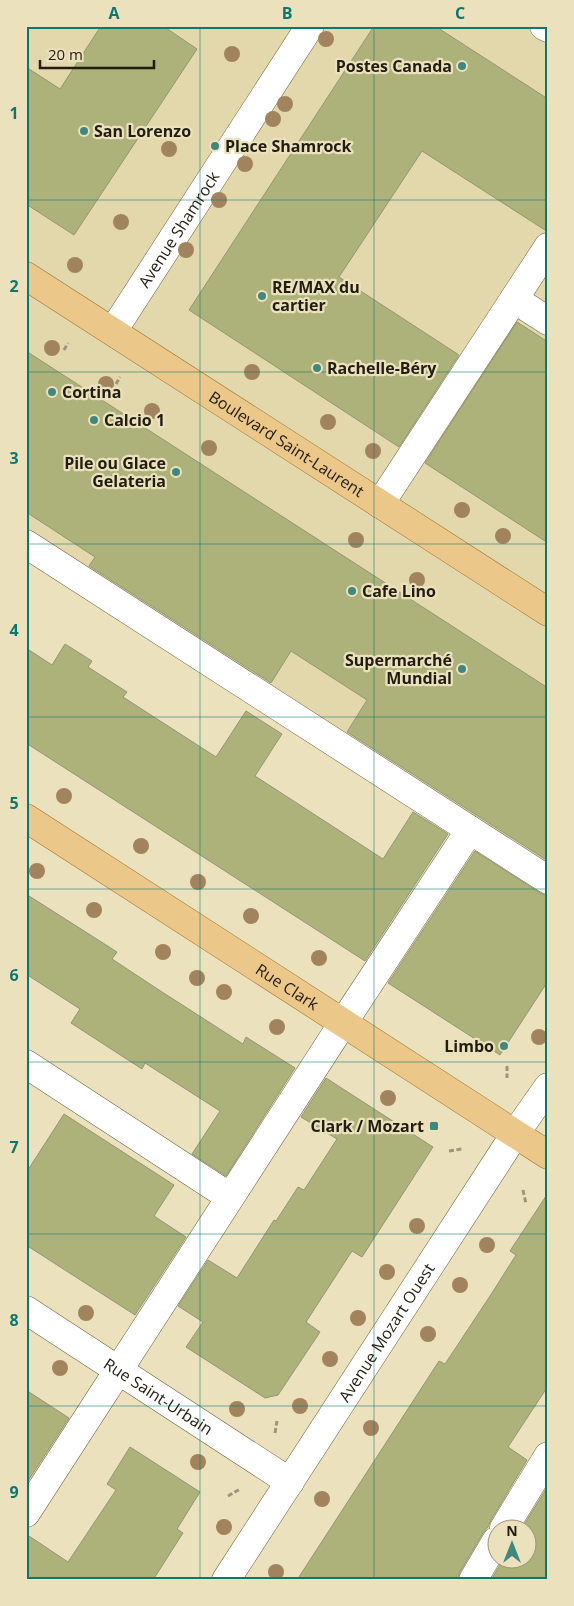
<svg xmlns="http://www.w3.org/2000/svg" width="574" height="1606" font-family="'Open Sans',sans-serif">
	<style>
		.built { fill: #e3d7ac }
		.building { fill: #adb17a; stroke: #949775 }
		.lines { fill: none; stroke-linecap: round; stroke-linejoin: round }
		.minor-casing { stroke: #706647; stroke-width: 29 }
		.major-casing { stroke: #9c732d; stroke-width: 29 }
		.path { stroke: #9d957a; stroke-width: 3; stroke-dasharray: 5 2.5; stroke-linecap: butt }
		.minor { stroke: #fff; stroke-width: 28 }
		.major { stroke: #ecc78a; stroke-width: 28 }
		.tree { fill: #a1845d }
		.grid { fill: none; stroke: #0f766e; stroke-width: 1; stroke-opacity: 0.55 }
		.poi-dot { fill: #41877e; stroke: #ebe1bd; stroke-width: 2 }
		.labels { text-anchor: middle; stroke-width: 4.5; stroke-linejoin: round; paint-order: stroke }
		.poi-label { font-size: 16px; font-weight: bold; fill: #211d10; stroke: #ebe1bd; text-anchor: start }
		.street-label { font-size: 16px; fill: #211d10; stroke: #ebe1bd }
		.neatline { fill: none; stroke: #0f766e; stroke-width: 2 }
		.grid-label { font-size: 16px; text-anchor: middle; font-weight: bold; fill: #0f766e }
	</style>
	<rect width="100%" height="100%" fill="#ebe1bd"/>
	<!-- built -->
	<path class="built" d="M26 26H544L548 28V867L26 530Z"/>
	<!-- building -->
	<g class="building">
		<path d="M101 26H163L197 49 74 235 26 204V67L60 89Z"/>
		<path d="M374 26H435L548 99V232L422 151 339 277 459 355 399 447 189 310Z"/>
		<path d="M517 322 548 342V543L425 463Z"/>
		<path d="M26 351 548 688V861L347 732 367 700 291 651 271 683 89 566 95 557 26 512Z"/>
		<path d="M65 644 92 661 88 667 127 692 123 697 216 757 246 711 282 734 255 776 383 859 413 812 448 834 365 961 26 743V648L52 665Z"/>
		<path d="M475 851 540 893 548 896V981L500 1055 388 983Z"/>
		<path d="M26 894 117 952 112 959 159 990 243 1044 246 1037 295 1068 226 1176 192 1154 220 1111 145 1063 142 1069 71 1023 80 1009 26 974Z"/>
		<path d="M326 1078 433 1147 362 1257 352 1251 306 1322 320 1332 278 1395 265 1398 186 1347 203 1322 178 1306 208 1260 237 1278 274 1220 276 1221 298 1187 304 1190 337 1139 301 1117Z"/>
		<path d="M64 1114 174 1185 154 1216 186 1237 135 1315 26 1245V1173Z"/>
		<path d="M548 1193V1386L508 1447 527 1460 491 1520 488 1527 483 1533 460 1572 457 1580H297L439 1361 445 1364 492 1293 516 1255 510 1251Z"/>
		<path d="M26 1390 69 1418 26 1484Z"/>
		<path d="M130 1447 200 1492 177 1529 183 1533 153 1580H26V1534L68 1562 116 1490 107 1484Z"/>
		<path d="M548 1486V1580H491L504 1558H526V1528H522Z"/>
	</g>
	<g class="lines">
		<defs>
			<g id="minor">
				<path d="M544 26 548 28"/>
				<path d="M514 299 548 321"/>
				<path id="s1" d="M113 331 310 26"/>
				<path d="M380 504 548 247"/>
				<path d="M26 544 548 880"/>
				<path d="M26 1064 230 1197"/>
				<path id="s2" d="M26 1310 290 1482"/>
				<path d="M26 1513 343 1023 470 830"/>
				<path d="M504 1528 548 1456"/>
				<path id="s3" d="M226 1580 515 1134 548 1087"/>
				<path d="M473 1580 496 1541"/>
			</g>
			<g id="major">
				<path id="s4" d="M26 276 548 612"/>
				<path id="s5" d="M26 818 548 1155"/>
			</g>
		</defs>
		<!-- minor casing -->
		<use href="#minor" class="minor-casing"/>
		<!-- major casing -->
		<use href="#major" class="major-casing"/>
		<!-- path -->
		<g class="path">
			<path d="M64 350 68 343"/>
			<path d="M116 384 120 377"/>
			<path d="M507 1066V1078"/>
			<path d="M449 1151 462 1149"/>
			<path d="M523 1190 526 1204"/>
			<path d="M275 1433 277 1421"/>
			<path d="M228 1496 240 1489"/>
		</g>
		<!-- minor -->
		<use href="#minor" class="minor"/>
		<!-- major -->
		<use href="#major" class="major"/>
	</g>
	<!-- trees -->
	<g class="tree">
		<circle cx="326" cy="39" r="8"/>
		<circle cx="232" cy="54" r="8"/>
		<circle cx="285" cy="104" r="8"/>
		<circle cx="273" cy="119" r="8"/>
		<circle cx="169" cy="149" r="8"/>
		<circle cx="245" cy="164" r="8"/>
		<circle cx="219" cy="200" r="8"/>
		<circle cx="121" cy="222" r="8"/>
		<circle cx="186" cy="250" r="8"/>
		<circle cx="75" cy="265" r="8"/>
		<circle cx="52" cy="348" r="8"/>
		<circle cx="252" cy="372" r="8"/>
		<circle cx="106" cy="384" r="8"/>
		<circle cx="152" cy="411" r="8"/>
		<circle cx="328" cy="422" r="8"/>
		<circle cx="209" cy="448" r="8"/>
		<circle cx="373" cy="451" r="8"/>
		<circle cx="462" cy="510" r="8"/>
		<circle cx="503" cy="536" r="8"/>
		<circle cx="356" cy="540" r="8"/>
		<circle cx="417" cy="580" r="8"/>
		<circle cx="64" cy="796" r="8"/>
		<circle cx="141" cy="846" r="8"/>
		<circle cx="37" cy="871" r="8"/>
		<circle cx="198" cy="882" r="8"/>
		<circle cx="94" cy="910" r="8"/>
		<circle cx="251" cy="916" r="8"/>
		<circle cx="163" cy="952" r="8"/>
		<circle cx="319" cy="958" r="8"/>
		<circle cx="197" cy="978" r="8"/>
		<circle cx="224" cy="992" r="8"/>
		<circle cx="277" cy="1027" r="8"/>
		<circle cx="539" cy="1037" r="8"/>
		<circle cx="388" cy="1098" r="8"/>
		<circle cx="417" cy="1226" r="8"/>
		<circle cx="487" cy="1245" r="8"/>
		<circle cx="387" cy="1272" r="8"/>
		<circle cx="460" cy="1285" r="8"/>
		<circle cx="86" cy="1313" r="8"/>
		<circle cx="358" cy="1318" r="8"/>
		<circle cx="428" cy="1334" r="8"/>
		<circle cx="330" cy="1359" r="8"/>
		<circle cx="60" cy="1368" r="8"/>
		<circle cx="300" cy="1406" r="8"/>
		<circle cx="237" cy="1409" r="8"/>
		<circle cx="371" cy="1428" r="8"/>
		<circle cx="198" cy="1462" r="8"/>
		<circle cx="322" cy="1499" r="8"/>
		<circle cx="224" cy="1527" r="8"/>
		<circle cx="276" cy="1572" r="8"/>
	</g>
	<!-- grid -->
	<path class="grid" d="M200 26V1580M374 26V1580M26 200H548M26 372H548M26 544H548M26 717H548M26 889H548M26 1062H548M26 1234H548M26 1406H548"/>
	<!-- markers -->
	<g class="poi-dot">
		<circle cx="462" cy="66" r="5"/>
		<circle cx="84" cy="131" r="5"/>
		<circle cx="215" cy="146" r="5"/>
		<circle cx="262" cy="296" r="5"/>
		<circle cx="317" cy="368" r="5"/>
		<circle cx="52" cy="392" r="5"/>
		<circle cx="94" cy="420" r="5"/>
		<circle cx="176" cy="472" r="5"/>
		<circle cx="352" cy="591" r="5"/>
		<circle cx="462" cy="669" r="5"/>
		<circle cx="504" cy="1046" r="5"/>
		<rect x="429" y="1121" width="10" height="10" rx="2.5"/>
	</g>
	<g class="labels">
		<!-- poi labels -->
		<g class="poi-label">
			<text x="452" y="72" text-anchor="end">Postes Canada</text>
			<text x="94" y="137">San Lorenzo</text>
			<text x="225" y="152">Place Shamrock</text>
			<text x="272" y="293">RE/MAX du<tspan x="272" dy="18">cartier</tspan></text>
			<text x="327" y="374">Rachelle-Béry</text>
			<text x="62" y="398">Cortina</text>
			<text x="104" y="426">Calcio 1</text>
			<text x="166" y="469" text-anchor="end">Pile ou Glace<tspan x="166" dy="18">Gelateria</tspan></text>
			<text x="362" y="597">Cafe Lino</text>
			<text x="452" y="666" text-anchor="end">Supermarché<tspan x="452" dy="18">Mundial</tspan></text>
			<text x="494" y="1052" text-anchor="end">Limbo</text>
			<text x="424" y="1132" text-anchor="end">Clark / Mozart</text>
		</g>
		<!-- street labels -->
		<g class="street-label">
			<text dy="6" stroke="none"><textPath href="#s1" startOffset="121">Avenue Shamrock</textPath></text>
			<text dy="6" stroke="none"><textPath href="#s4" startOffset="310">Boulevard Saint-Laurent</textPath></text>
			<text dy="6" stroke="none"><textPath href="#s5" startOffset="311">Rue Clark</textPath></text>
			<text dy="6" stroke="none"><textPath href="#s3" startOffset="295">Avenue Mozart Ouest</textPath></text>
			<text dy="6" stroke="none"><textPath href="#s2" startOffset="158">Rue Saint-Urbain</textPath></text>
		</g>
	</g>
	<!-- border -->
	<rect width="574" height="1606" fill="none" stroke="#ebe1bd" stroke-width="55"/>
	<!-- north arrow -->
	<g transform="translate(512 1544)"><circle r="24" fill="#ebe1bd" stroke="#9a9378"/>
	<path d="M0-4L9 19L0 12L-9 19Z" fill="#41877e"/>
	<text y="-8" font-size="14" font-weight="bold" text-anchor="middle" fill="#211d10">N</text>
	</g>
	<!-- scale -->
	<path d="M40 60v8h114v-8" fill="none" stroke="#211d10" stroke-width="2.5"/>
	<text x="48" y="60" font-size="15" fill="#211d10" stroke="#ebe1bd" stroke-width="4" paint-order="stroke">20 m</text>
	<rect x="28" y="28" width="518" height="1550" class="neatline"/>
	<g class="grid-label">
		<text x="114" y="19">A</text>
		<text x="287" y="19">B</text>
		<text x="460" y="19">C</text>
		<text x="14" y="119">1</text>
		<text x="14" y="292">2</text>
		<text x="14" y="464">3</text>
		<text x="14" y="636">4</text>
		<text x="14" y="809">5</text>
		<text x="14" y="981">6</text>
		<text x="14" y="1153">7</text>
		<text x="14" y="1326">8</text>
		<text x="14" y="1498">9</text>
	</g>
</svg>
